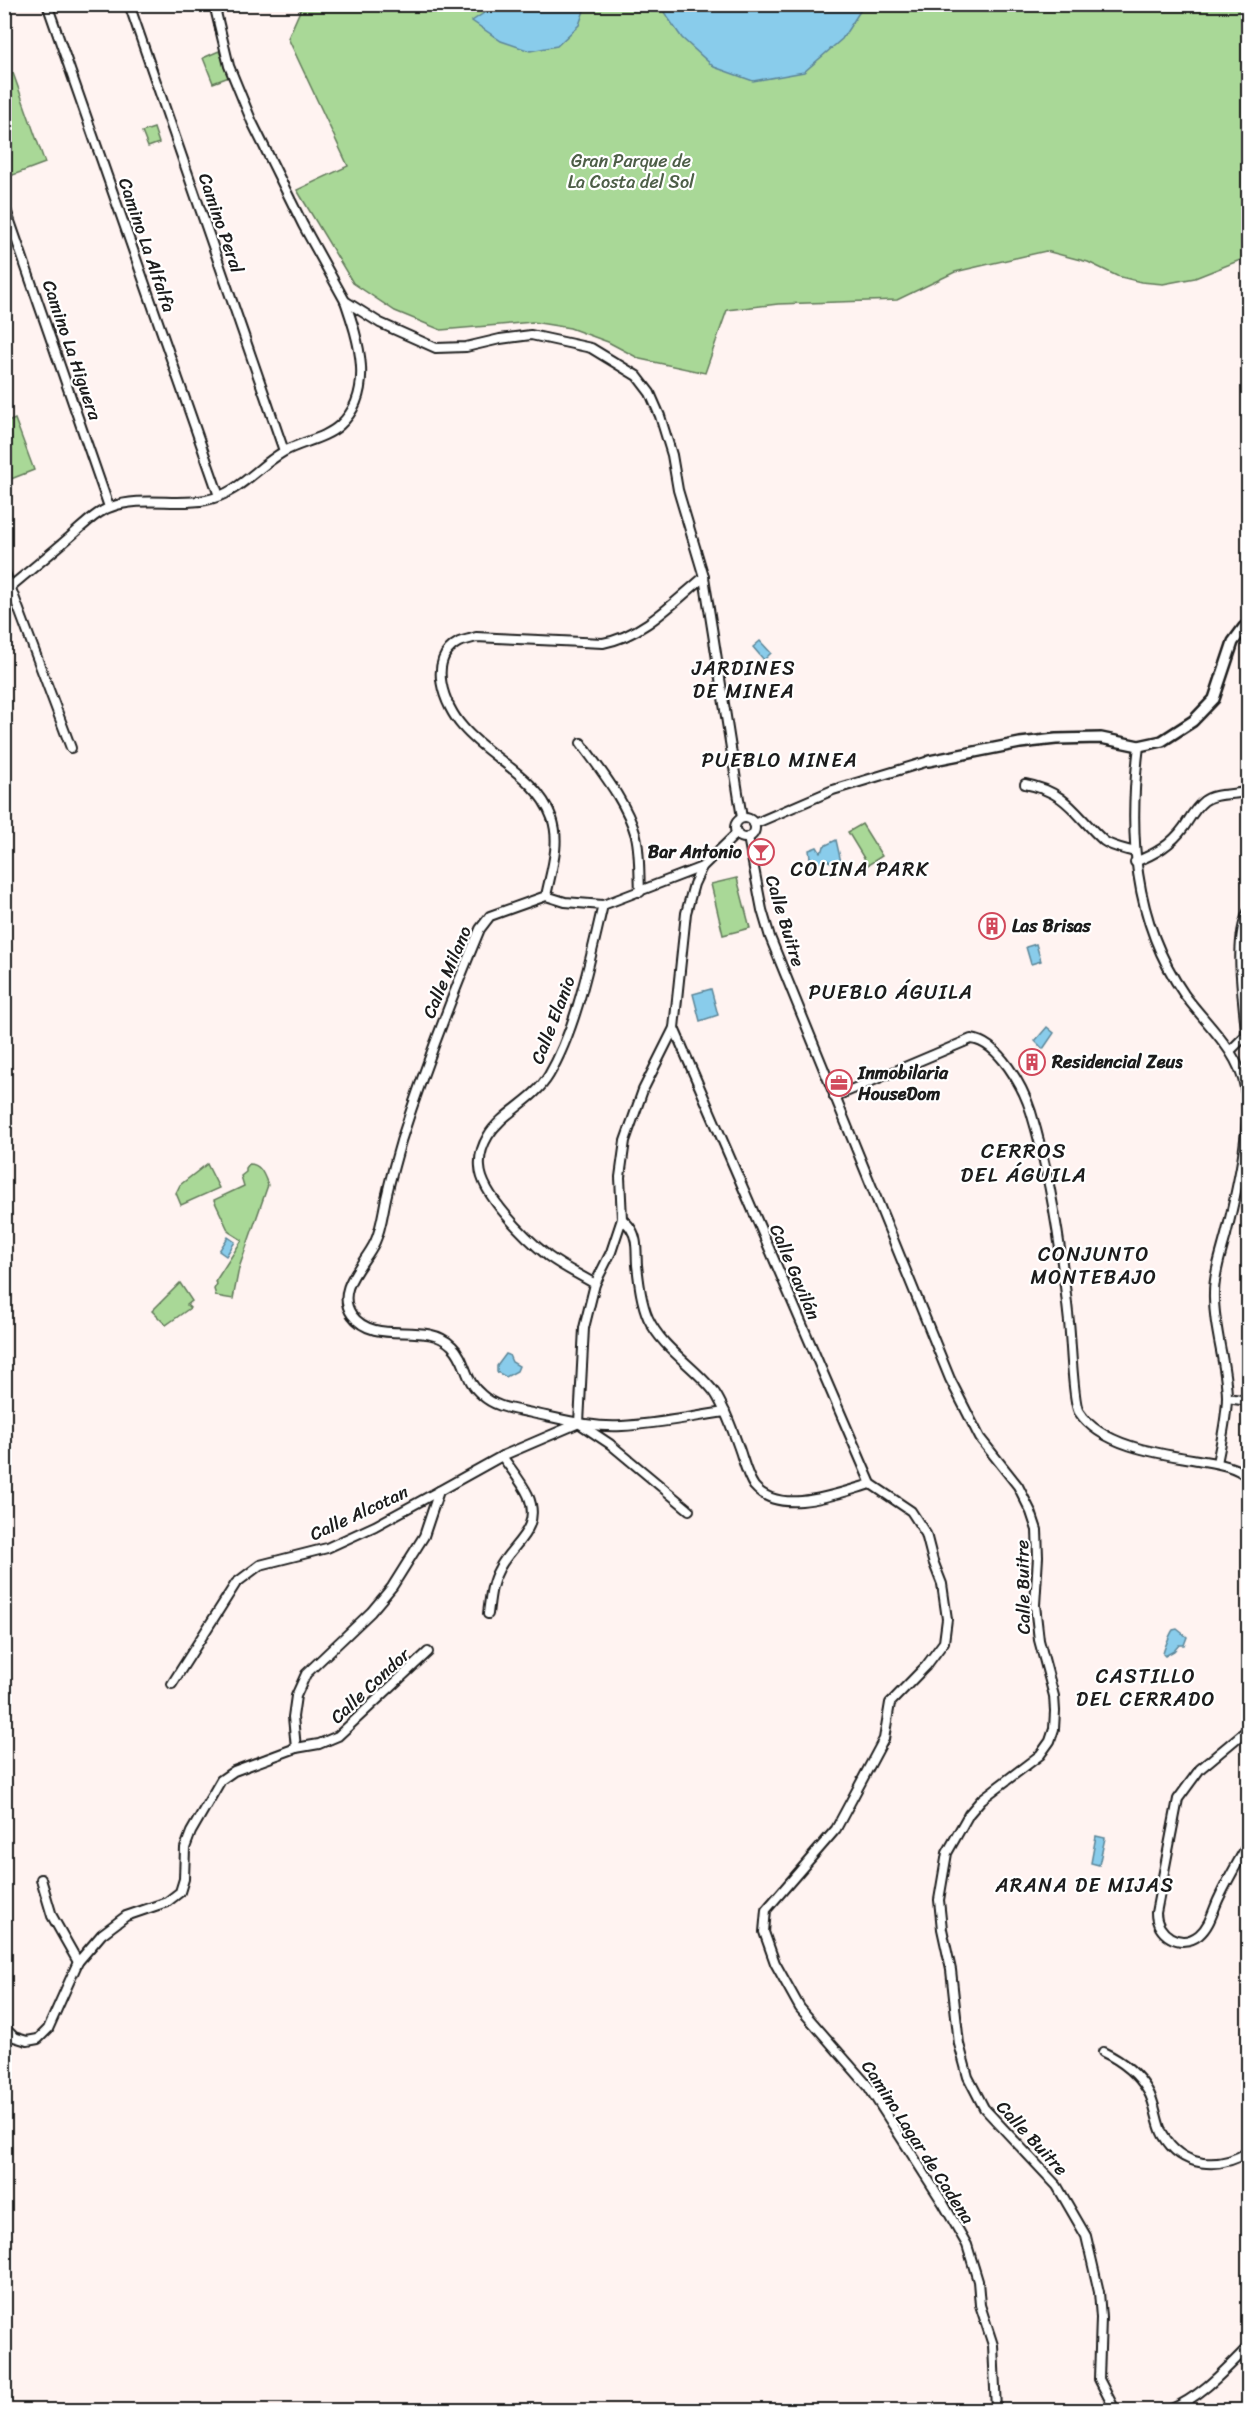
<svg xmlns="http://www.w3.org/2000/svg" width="1253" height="2415" font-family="Sriracha,sans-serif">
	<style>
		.green { fill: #a9d897; stroke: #627a5a; stroke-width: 1.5 }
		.water { fill: #89cceb; stroke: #5d8698; stroke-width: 1.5 }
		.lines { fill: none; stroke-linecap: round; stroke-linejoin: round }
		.minor-casing { stroke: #1c1c1c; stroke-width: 12 }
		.tertiary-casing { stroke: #1c1c1c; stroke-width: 14 }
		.minor { stroke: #fff; stroke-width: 8 }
		.tertiary { stroke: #fff; stroke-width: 9 }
		.labels { text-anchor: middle; stroke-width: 4.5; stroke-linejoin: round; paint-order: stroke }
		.park-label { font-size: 18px; fill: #4d5e47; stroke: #fff }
		.street-label { font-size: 18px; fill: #1c1c1c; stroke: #fff }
		.poi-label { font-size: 18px; font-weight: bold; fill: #1c1c1c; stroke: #fff; text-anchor: start }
		.neighbourhood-label { font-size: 20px; letter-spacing: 1.5px; fill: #1c1c1c; stroke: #fff }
		.quarter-label { font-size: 21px; letter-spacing: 1.5px; fill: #1c1c1c; stroke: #fff }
	</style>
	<rect width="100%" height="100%" fill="#fff3f1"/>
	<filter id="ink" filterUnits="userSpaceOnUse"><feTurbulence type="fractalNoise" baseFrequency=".0167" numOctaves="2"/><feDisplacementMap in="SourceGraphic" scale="12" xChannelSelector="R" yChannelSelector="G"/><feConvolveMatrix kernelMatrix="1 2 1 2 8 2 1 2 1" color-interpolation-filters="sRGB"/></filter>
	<g filter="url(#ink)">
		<!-- green -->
		<g class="green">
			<path d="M303 4 1248 5V257L1195 278 1163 284 1141 282 1117 276 1088 262 1046 251 955 272 897 300 778 304 727 310 705 373 640 359 608 342 570 328 533 322 441 330 395 311 353 283 297 190 348 166 288 38Z"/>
			<path d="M219 51 229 77 213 83 203 58Z"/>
			<path d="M13 73 45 163 5 178V76Z"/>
			<path d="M154 128 159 143 148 147 142 132Z"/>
			<path d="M15 419 34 470 11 479 5 463V423Z"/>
			<path d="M862 824 882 856 868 865 848 832Z"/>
			<path d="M737 878 750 928 723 935 711 884Z"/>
			<path d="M207 1164 219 1188 181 1205 176 1193 180 1185Z"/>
			<path d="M249 1164C261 1164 264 1175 268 1185L239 1268 233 1299 216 1296 214 1289 217 1284 215 1282 242 1240 229 1232 214 1200 244 1186 241 1176 246 1172V1168Z"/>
			<path d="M180 1283 192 1301 187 1305 190 1308 166 1325 152 1311Z"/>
		</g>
		<!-- water -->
		<g class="water">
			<path d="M496 5V4L586 5 579 25 557 46 530 51 501 41 472 21Z"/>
			<path d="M659 5H864L842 39 804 72 753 81 714 67 682 38Z"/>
			<path d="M760 641 771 653 764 660 753 647Z"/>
			<path d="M836 840 841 862 833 863 826 860 822 868 815 869 811 866 809 850 817 847 820 852 823 850 824 846Z"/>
			<path d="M1036 944 1041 961 1031 964 1026 947Z"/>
			<path d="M711 989 718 1015 700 1021 693 994Z"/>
			<path d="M1047 1027 1054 1033 1043 1049 1035 1041Z"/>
			<path d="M228 1237 235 1242 226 1256 219 1251Z"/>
			<path d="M506 1354 509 1355 512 1362 519 1366 517 1371 506 1377 497 1372V1366Z"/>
			<path d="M1177 1629 1187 1637 1184 1645H1179L1174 1651 1165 1656 1163 1654C1164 1649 1170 1634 1173 1630Z"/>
			<path d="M1096 1836 1105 1838 1099 1865 1091 1863Z"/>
		</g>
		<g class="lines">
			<defs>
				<g id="minor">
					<path d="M47 4 219 496"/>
					<path d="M129 4 284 451"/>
					<path d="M214 4 229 66 252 122 303 225 345 301 380 323 436 348 466 347 500 339 531 335 591 348 637 376 650 393 660 416 672 455 678 490 704 577 742 818"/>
					<path d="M4 204 109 507"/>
					<path d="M4 570 71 748"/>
					<path d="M704 577C674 602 643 636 603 643L476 637C471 639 464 640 459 642 426 659 444 706 463 727 490 759 537 776 552 818 561 843 551 871 546 896L490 916 480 929C451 999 424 1069 401 1141 396 1159 391 1176 387 1194 383 1210 382 1227 375 1242 365 1264 334 1289 352 1315 375 1347 425 1319 452 1346 467 1360 464 1381 482 1395 496 1408 514 1409 532 1413 561 1419 592 1428 622 1426 656 1424 691 1417 725 1412"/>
					<path d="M4 592C27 573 49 555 71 536 83 526 96 512 111 507 141 496 176 506 206 500 238 494 256 468 283 452 300 442 325 439 340 425 376 392 358 339 345 301"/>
					<path d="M581 743C601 771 626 801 636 836 640 853 639 874 640 892"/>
					<path d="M1139 746C1128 832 1133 920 1184 994 1205 1023 1239 1051 1245 1088 1253 1125 1235 1198 1226 1235 1221 1254 1214 1274 1214 1293 1213 1328 1226 1361 1227 1396 1227 1418 1221 1442 1217 1463"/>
					<path d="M1025 784C1068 792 1075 815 1104 841 1112 847 1125 849 1135 852"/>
					<circle cx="745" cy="828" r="10"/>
					<path d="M754 824 833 790 929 761"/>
					<path d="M748 837 762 910 770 937 950 1379 980 1438 1018 1486 1031 1512 1037 1530 1038 1557 1035 1605 1039 1640 1054 1696 1055 1711 1054 1729 1050 1741 1040 1755 982 1799 969 1814 947 1853 939 1900 942 1929 951 1970 959 2044 968 2077 984 2108 1057 2186 1086 2236 1099 2292 1101 2318 1099 2379 1115 2410"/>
					<path d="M1135 862C1155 854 1171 845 1184 827 1190 818 1195 808 1204 801 1216 792 1234 796 1248 791"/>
					<path d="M546 896 565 902 603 905 702 867"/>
					<path d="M674 1028 871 1484 911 1511 926 1534 933 1561 942 1584 947 1619 944 1642 926 1666 890 1703 884 1739 851 1801 836 1829 766 1910 764 1932 775 1963 800 2008 868 2086 943 2203 967 2245 978 2281 980 2305 993 2345 996 2410"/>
					<path d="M1246 1034C1244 998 1233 944 1248 912"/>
					<path d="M1230 1051 1248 1033"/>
					<path d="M834 1097 971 1039C999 1042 1023 1087 1031 1112 1051 1178 1062 1253 1069 1322 1071 1338 1073 1403 1079 1412 1101 1446 1160 1454 1198 1460 1215 1463 1234 1465 1248 1477"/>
					<path d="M622 1219C625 1222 629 1225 631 1229 638 1239 636 1253 637 1265 639 1282 641 1302 648 1318 663 1350 695 1366 715 1393 726 1410 732 1429 739 1448 743 1459 747 1476 754 1486 780 1517 839 1493 871 1484"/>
					<path d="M595 1284C580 1275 563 1267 548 1256 527 1239 481 1195 480 1167 479 1156 482 1146 488 1136 502 1112 533 1102 549 1075 577 1027 590 959 603 905"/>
					<path d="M1227 1398 1248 1401"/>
					<path d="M580 1424 610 1444 689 1510"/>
					<path d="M488 1614C490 1598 491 1583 499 1569 511 1544 543 1530 528 1495 522 1482 510 1468 502 1456"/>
					<path d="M172 1684 236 1583 260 1565 327 1548 375 1526 439 1491"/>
					<path d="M1248 1729 1200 1769 1178 1799 1156 1913C1156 1934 1180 1950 1199 1935 1210 1926 1213 1910 1219 1898 1228 1879 1238 1862 1248 1844"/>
					<path d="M296 1748 319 1744 338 1736 428 1652"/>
					<path d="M41 1879 52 1916 78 1962"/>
					<path d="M4 2027 14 2037 27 2041 38 2039 48 2029 78 1962 102 1934 126 1916 167 1902 180 1892 184 1879 185 1848 191 1832 221 1780 234 1771 296 1748 293 1717 296 1696 306 1674 371 1612 392 1587 424 1536 439 1491 502 1456 579 1423 584 1328 595 1284 611 1252 622 1219 620 1177 625 1141 643 1090 674 1028 686 913 694 884 702 867 737 833"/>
					<path d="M1103 2052C1122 2061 1137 2072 1148 2091 1156 2104 1156 2122 1163 2135 1182 2168 1219 2170 1248 2152"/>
					<path d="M1169 2410C1201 2397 1224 2371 1248 2347"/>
				</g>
				<path id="tertiary" d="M929 761 1020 743 1056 739 1101 738 1139 746 1162 741 1193 721 1214 699 1233 642 1244 627 1248 625"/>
			</defs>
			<!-- minor casing -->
			<use href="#minor" class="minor-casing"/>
			<!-- tertiary casing -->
			<use href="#tertiary" class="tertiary-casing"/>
			<!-- minor -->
			<use href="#minor" class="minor"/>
			<!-- tertiary -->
			<use href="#tertiary" class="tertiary"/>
		</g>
	</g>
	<!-- icons -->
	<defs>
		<symbol id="bar-ring" viewBox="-11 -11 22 22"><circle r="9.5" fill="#fff" stroke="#d1495b" stroke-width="1.5"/><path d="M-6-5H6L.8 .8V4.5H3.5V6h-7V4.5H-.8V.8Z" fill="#d1495b"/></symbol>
		<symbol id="building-ring" viewBox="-11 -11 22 22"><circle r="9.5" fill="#fff" stroke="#d1495b" stroke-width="1.5"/><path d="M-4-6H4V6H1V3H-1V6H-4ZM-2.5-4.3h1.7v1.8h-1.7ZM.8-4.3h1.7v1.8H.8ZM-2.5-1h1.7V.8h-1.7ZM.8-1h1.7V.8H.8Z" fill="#d1495b"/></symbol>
		<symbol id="office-ring" viewBox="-11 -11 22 22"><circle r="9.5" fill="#fff" stroke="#d1495b" stroke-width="1.5"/><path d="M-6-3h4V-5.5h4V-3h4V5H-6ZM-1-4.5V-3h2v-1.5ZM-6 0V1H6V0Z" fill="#d1495b"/></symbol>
	</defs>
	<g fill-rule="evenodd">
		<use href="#bar-ring" x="746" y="837" width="30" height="30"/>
		<use href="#building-ring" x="977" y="911" width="30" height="30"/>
		<use href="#building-ring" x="1017" y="1047" width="30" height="30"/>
		<use href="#office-ring" x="824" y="1068" width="30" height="30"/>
	</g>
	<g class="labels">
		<!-- park labels -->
		<g class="park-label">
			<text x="631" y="167">Gran Parque de<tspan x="631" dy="21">La Costa del Sol</tspan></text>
		</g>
		<!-- street labels -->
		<g class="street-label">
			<text transform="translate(221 223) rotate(71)" y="6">Camino Peral</text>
			<text transform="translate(147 245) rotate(71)" y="6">Camino La Alfalfa</text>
			<text transform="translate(72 350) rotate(71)" y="6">Camino La Higuera</text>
			<text transform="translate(785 921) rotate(73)" y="6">Calle Buitre</text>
			<text transform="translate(447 972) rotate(-67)" y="6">Calle Milano</text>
			<text transform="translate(553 1020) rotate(-69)" y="6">Calle Elanio</text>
			<text transform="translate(795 1272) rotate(67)" y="6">Calle Gavilán</text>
			<text transform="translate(359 1513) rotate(-25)" y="6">Calle Alcotan</text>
			<text transform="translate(1023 1587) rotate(-91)" y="6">Calle Buitre</text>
			<text transform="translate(370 1686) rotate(-43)" y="6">Calle Condor</text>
			<text transform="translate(1032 2138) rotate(47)" y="6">Calle Buitre</text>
			<text transform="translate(918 2142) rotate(57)" y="6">Camino Lagar de Cadena</text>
		</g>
		<!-- poi labels -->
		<g class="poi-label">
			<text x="742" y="858" text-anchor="end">Bar Antonio</text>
			<text x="1012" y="932">Las Brisas</text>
			<text x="1052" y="1068">Residencial Zeus</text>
			<text x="858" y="1079">Inmobilaria<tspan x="858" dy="21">HouseDom</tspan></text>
		</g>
		<!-- neighbourhood labels -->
		<g class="neighbourhood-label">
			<text x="744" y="675">JARDINES<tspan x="744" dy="23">DE MINEA</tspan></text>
			<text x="780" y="767">PUEBLO MINEA</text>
			<text x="860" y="876">COLINA PARK</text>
			<text x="891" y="999">PUEBLO ÁGUILA</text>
			<text x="1094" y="1261">CONJUNTO<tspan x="1094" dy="23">MONTEBAJO</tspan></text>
			<text x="1146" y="1683">CASTILLO<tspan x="1146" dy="23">DEL CERRADO</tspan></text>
			<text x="1085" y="1892">ARANA DE MIJAS</text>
		</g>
		<!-- quarter labels -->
		<g class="quarter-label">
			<text x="1024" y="1158">CERROS<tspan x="1024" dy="24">DEL ÁGUILA</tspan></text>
		</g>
	</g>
	<!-- margin -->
	<rect width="1253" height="2415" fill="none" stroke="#fff" stroke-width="24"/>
	<rect x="12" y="12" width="1229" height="2391" fill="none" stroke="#1c1c1c" stroke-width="2" filter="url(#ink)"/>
</svg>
